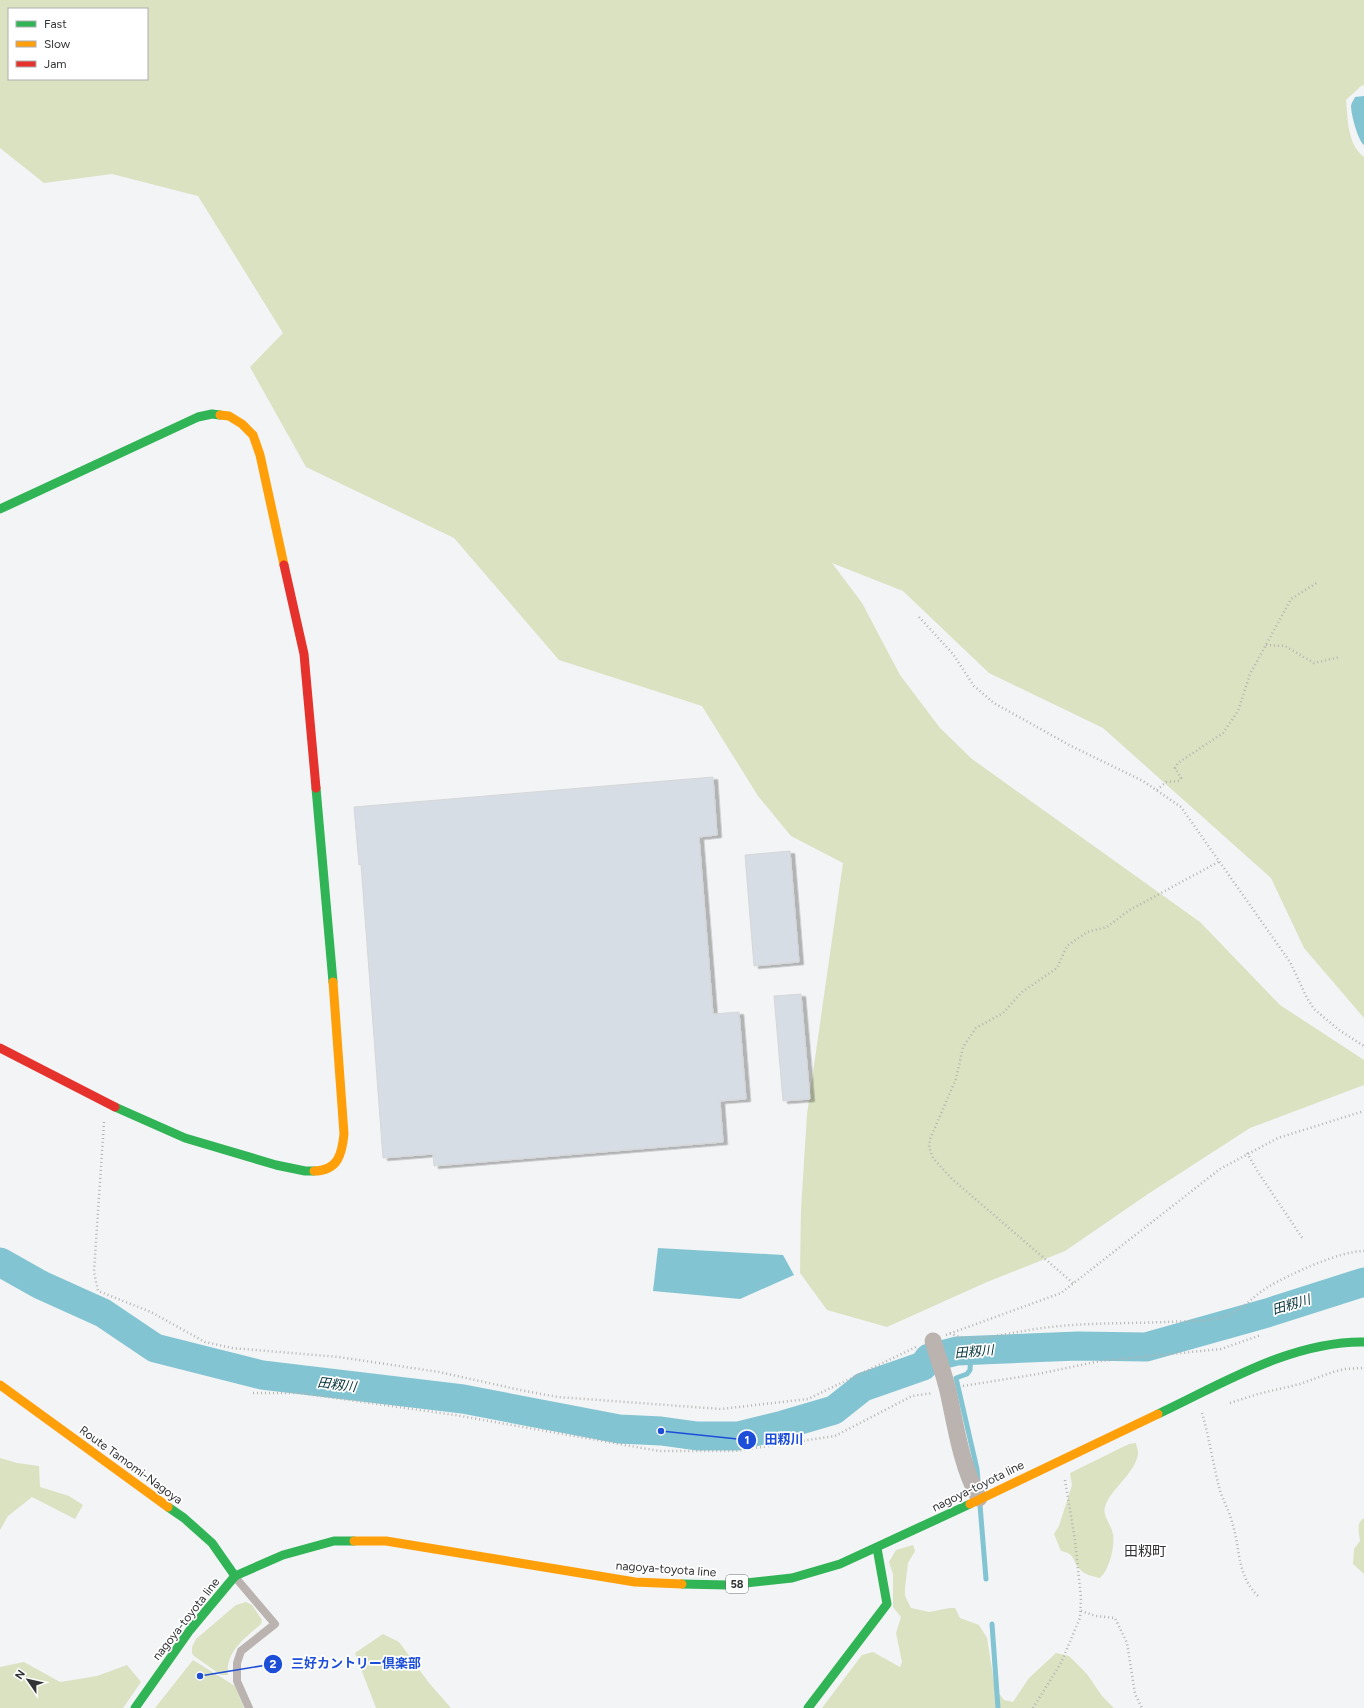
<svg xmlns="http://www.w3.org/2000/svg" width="1364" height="1708" font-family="Figtree,'Noto Sans JP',sans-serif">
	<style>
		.green { fill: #dae2c1; fill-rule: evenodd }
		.water { fill: #83c4d2 }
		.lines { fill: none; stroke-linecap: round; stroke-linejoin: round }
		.stream { stroke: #83c4d2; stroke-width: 5 }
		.river { stroke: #83c4d2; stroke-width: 29 }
		.building { fill: #d7dde4; stroke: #d6d7d9; filter: url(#shadow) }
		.path { stroke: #b6b3b1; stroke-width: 2.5; stroke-dasharray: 1 3; stroke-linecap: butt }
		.lane { stroke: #bab3b0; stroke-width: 8 }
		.street { stroke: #bab3b0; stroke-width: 17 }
		.fast { stroke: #30b455; stroke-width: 9 }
		.slow { stroke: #ff9f0a; stroke-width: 9 }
		.jam { stroke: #e5322d; stroke-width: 9 }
		.labels { text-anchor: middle; stroke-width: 3.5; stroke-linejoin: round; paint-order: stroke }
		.shield { fill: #fff; stroke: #707072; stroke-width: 1 }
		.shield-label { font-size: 11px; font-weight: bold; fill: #323335 }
		.street-label { font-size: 12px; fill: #323335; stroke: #fff }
		.water-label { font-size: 13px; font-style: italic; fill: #013038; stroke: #fff }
		.quarter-label { font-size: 14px; fill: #323335; stroke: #fff }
		.leader { fill: none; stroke: #1d4ed8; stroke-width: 1.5 }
		.callout-dot { fill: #1d4ed8; stroke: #fff; stroke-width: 1.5 }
		.mark-label { font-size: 12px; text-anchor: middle; font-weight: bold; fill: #fff }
		.callout-label { font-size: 13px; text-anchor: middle; font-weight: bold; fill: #1d4ed8; stroke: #fff; stroke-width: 3.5; stroke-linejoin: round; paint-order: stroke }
	</style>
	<defs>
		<filter id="shadow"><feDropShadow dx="4.5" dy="2.5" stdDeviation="0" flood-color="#0004"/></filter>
	</defs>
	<rect width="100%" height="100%" fill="#f2f4f6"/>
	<!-- green -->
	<g class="green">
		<path d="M0 0H1364V85L1361 86 1346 100C1348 119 1347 144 1364 157V1018L1304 948 1271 878 1103 728 989 673 903 591 832 563 862 603 900 675 940 728 972 759 1200 922 1280 1005 1364 1060V1085L1250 1128 1148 1194 1065 1251 987 1282 887 1327 827 1310 800 1273 801 1209 807 1114 843 863 791 836 758 796 702 706 559 660 454 538 306 467 250 367 283 333 198 196 112 174 44 183 0 148ZM9 9H147V79H9Z"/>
		<path d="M1136 1443C1136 1446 1138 1449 1138 1452 1138 1471 1110 1489 1105 1507 1102 1516 1112 1525 1113 1535 1115 1547 1109 1570 1100 1578 1092 1576 1084 1575 1079 1568 1071 1558 1075 1554 1061 1551L1054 1534 1059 1526 1072 1485 1070 1473 1129 1444Z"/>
		<path d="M0 1458 17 1463 39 1466 40 1487 69 1496 83 1505 75 1519 32 1497 8 1516 0 1530Z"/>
		<path d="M1364 1518V1574L1353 1564 1354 1549 1360 1541C1359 1532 1356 1523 1364 1518Z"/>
		<path d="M913 1545 915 1551 908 1563 905 1588V1596L911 1608 929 1612 950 1608H955L960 1618 979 1625 987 1638 995 1688 1004 1700 1013 1702 1029 1678 1056 1653 1069 1656 1087 1674 1102 1696 1114 1708H822L862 1655 873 1652 900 1667 902 1662 896 1633 901 1617 893 1607V1574L889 1562 896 1550Z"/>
		<path d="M246 1602 252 1605 262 1620 261 1624C245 1638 225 1652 228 1675H221L194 1656 192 1653V1647L196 1639 236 1605Z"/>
		<path d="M383 1634 399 1642 429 1683 451 1708H376L355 1653Z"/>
		<path d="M193 1660 235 1686 244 1708H155Z"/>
		<path d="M24 1662 60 1682 97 1676 127 1665 141 1682 123 1708H0V1667Z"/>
	</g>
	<!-- water -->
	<g class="water">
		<path d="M1364 96V145C1358 141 1351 114 1351 106 1351 103 1354 100 1355 97Z"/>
		<path d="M658 1248 783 1255 794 1275 740 1299 653 1291Z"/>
	</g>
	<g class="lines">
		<!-- stream -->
		<g class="stream">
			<path d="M971 1352 970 1370 967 1374 956 1378 977 1469 978 1481"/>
			<path d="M980 1505 986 1579"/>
			<path d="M992 1624 998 1708"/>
		</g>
		<!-- river -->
		<path class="river" d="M0 1262 41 1285 103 1313 155 1348 262 1375 463 1399 619 1429 661 1431 697 1436H738L783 1425 834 1410 863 1387 923 1366 929 1358 957 1351 1078 1346 1146 1347 1267 1313 1364 1282"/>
	</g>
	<!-- building -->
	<g class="building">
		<path d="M713 777 717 835 699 837 713 1014 739 1012 746 1099 720 1101 723 1142 434 1166 433 1154 383 1158 361 864 359 865 354 807Z"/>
		<path d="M790 851 799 962 754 966 745 855Z"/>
		<path d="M801 994 810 1099 783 1101 774 996Z"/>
	</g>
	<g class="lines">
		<!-- path -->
		<g class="path">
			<path d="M919 617 953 654 974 686 994 703 1071 746 1143 781 1181 807 1290 962 1307 998 1314 1009 1339 1030 1364 1046"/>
			<path d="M1266 645 1285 646 1314 663 1340 657"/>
			<path d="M1157 790 1166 782 1179 781 1181 778 1175 768 1178 763 1223 733 1238 711 1250 674 1291 599 1318 582"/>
			<path d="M104 1122 94 1272 98 1291 151 1312 205 1342 232 1348 339 1357 439 1372 525 1391 558 1397 721 1409 808 1399 918 1346"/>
			<path d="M1247 1153 1258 1172 1303 1239"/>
			<path d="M1073 1283 952 1179 933 1158 929 1147 930 1139 956 1079 963 1047 976 1028 1003 1013 1022 992 1057 968 1067 946 1087 932 1107 927 1128 911 1220 861"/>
			<path d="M950 1333C969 1344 1003 1334 1024 1331 1071 1322 1118 1324 1166 1322 1185 1321 1208 1322 1226 1316 1243 1310 1253 1296 1268 1287 1290 1274 1340 1251 1364 1251"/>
			<path d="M946 1335 1061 1293 1220 1169 1278 1138 1364 1111"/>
			<path d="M963 1386 1038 1374 1100 1361 1221 1349 1261 1335"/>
			<path d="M253 1393H299L455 1415 659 1451H735L835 1436 912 1396 933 1393"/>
			<path d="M1230 1403 1258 1394 1300 1384 1333 1372 1345 1369 1364 1368"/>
			<path d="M1202 1413C1209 1437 1213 1463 1219 1487 1222 1499 1229 1510 1232 1522 1241 1550 1236 1575 1259 1597"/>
			<path d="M1081 1611 1096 1616 1115 1618 1127 1643 1135 1694 1142 1708"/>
			<path d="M1033 1708 1061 1663 1080 1618 1081 1598 1075 1540 1065 1480"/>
		</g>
		<!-- lane -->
		<path class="lane" d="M235 1577 275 1624 241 1651 237 1663V1681L249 1708"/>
		<!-- street -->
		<path class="street" d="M933 1341C938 1358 944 1374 948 1391 956 1427 961 1465 979 1498"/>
		<!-- fast -->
		<g class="fast">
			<path d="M0 509 198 417 212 414 220 415"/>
			<path d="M316 788 333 982"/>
			<path d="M115 1107 185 1138 276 1165 305 1171H314"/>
			<path d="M1158 1414C1222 1384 1291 1341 1364 1342"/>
			<path d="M168 1507 184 1518 212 1543 235 1576"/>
			<path d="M682 1584 728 1585 792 1578 840 1564 970 1504"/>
			<path d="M135 1708 190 1630 235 1576 283 1555 334 1541H354"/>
			<path d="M808 1708 887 1604 877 1548"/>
		</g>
		<!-- slow -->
		<g class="slow">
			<path d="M220 415 229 416 242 424 253 435 260 455 284 565"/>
			<path d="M314 1171C338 1171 342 1154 344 1134L333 982"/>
			<path d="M0 1385 168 1507"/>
			<path d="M970 1504 1158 1414"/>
			<path d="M354 1541H386L635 1582 682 1584"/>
		</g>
		<!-- jam -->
		<g class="jam">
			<path d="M284 565 304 654 316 788"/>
			<path d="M0 1048 115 1107"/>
		</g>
	</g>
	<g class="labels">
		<!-- shield labels -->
		<rect class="shield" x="726" y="1575" width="22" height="18" rx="3"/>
		<g class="shield-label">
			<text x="737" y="1588">58</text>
		</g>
		<!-- street labels -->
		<g class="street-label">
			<text transform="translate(131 1465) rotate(36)" y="4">Route Tamomi-Nagoya</text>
			<text transform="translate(978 1486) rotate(-26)" y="4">nagoya-toyota line</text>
			<text transform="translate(666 1569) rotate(4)" y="4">nagoya-toyota line</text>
			<text transform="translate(186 1619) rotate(-52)" y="4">nagoya-toyota line</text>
		</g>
		<!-- water labels -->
		<g class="water-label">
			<text transform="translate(1291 1304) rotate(-17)" y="5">田籾川</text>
			<text transform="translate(974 1351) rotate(-5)" y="5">田籾川</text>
			<text transform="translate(337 1384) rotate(7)" y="5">田籾川</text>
		</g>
		<!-- quarter labels -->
		<g class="quarter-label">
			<text x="1145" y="1556">田籾町</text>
		</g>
	</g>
	<!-- callouts -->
	<path class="leader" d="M661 1431L747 1440M200 1676L273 1664"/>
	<g class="callout-dot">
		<circle cx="661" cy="1431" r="4"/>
		<circle cx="200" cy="1676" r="4"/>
		<circle cx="747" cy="1440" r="10"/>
		<circle cx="273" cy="1664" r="10"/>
	</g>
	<g class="mark-label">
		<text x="747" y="1444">1</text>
		<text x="273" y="1668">2</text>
	</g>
	<g class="callout-label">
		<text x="784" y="1444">田籾川</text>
		<text x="356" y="1668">三好カントリー倶楽部</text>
	</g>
	<!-- legend -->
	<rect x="8" y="8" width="140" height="72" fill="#ffffff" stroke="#adadae"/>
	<rect x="16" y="21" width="20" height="6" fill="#30b455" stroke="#adadae"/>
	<text x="44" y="28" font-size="12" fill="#323335">Fast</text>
	<rect x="16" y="41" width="20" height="6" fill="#ff9f0a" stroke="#adadae"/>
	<text x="44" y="48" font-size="12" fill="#323335">Slow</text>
	<rect x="16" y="61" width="20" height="6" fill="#e5322d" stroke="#adadae"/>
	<text x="44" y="68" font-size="12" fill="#323335">Jam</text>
	<!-- north arrow -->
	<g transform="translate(28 1680) rotate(304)" stroke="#ffffff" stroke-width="3" paint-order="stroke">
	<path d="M0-3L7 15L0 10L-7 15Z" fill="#323335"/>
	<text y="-6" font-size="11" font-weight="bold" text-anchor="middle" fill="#323335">N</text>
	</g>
</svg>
